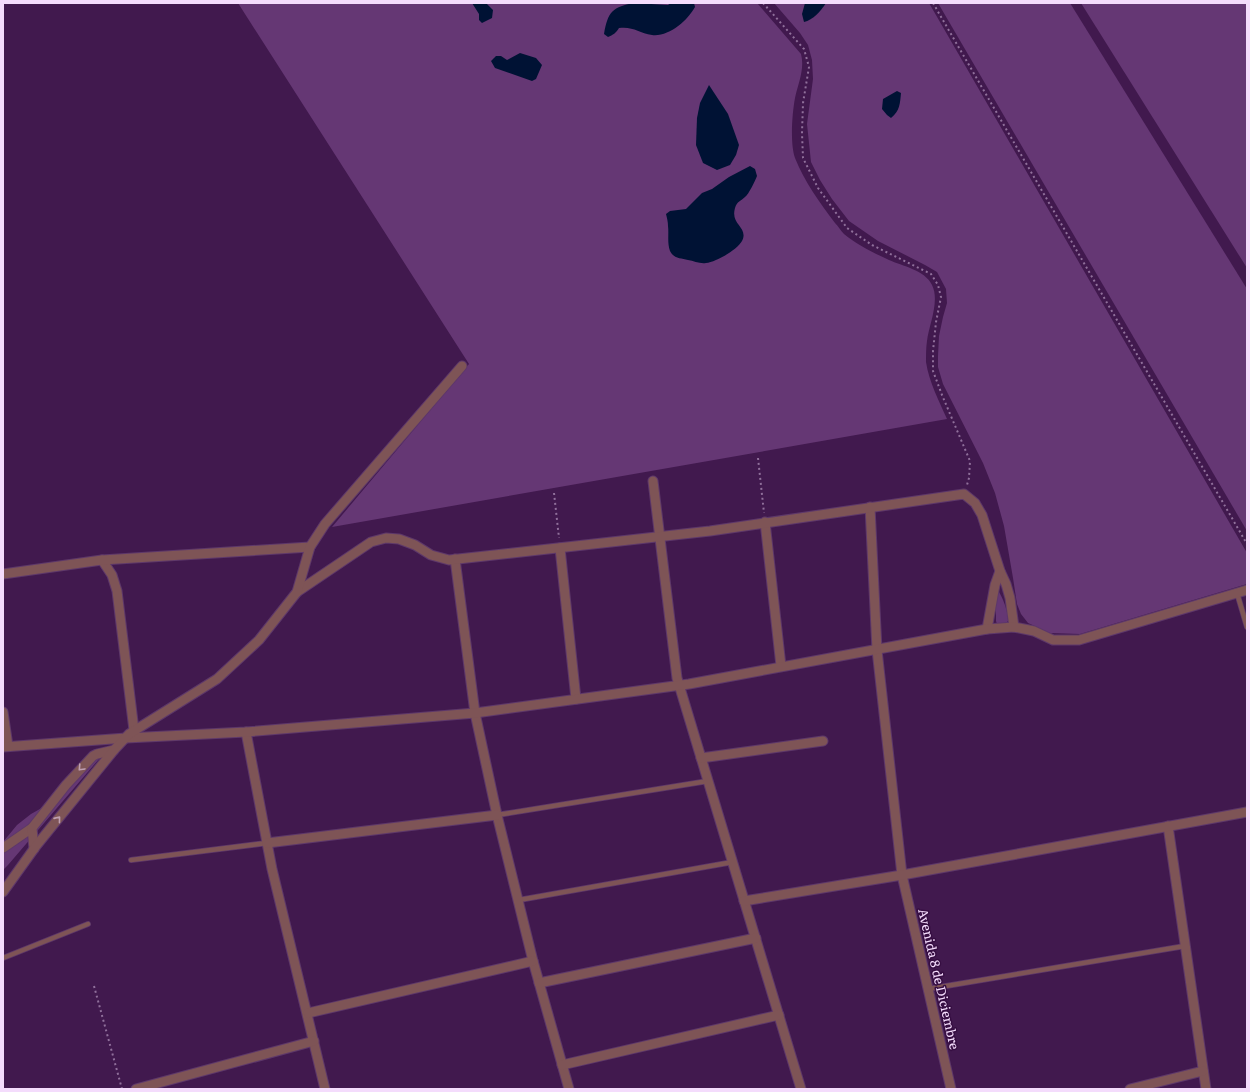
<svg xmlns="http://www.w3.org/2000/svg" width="1250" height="1092" font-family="Literata,serif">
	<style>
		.green { fill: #653774 }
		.water { fill: #001234 }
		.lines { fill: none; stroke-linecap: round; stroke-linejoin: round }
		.service-casing { stroke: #5e386a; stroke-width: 6 }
		.minor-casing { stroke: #5e386a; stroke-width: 11 }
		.path { stroke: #90709b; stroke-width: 2; stroke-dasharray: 2 3; stroke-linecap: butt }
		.service { stroke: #7e5456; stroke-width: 4.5 }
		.minor { stroke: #7e5456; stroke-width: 9 }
		.oneway { stroke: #bf9fb1 }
		.labels { text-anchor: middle; stroke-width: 3; stroke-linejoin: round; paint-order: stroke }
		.street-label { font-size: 13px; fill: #f4dcfc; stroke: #360e42 }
	</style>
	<rect width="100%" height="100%" fill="#41194e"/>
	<!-- green -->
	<g class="green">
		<path d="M238 3H757L801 54C805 69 798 84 795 98 792 114 790 144 795 158 804 181 820 203 835 223 838 226 841 231 844 234 857 245 874 253 889 260 902 266 925 270 932 285 940 301 929 325 927 341 926 347 926 356 926 362 929 382 939 401 947 419L332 527 469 364Z"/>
		<path d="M774 3H929L1247 553V584L1080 634 1050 633 1028 623 1021 614 1017 604 1013 578 1004 526 995 493 983 463 943 384 938 367V356L939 336 943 317 947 303 946 289 937 272 925 265 878 241 849 221 832 199 820 180 811 162 807 124 813 79 812 60 808 45 800 33Z"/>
		<path d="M938 3H1070L1247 289V531Z"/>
		<path d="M1081 3H1247V268Z"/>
		<path d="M998 590C1003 599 1008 610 1008 621L1006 623 997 624 996 621V591Z"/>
		<path d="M103 750 105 752 8 865 3 870V842L17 825 31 814 47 805Z"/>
	</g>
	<!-- water -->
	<g class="water">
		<path d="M472 3H486L493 10 492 18 482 23 479 20V14Z"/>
		<path d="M634 3 668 5 671 3H694L695 7C687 21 669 37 652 35 639 33 633 26 619 28 616 33 613 35 608 37L604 34C608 12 612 7 634 3Z"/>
		<path d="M805 3H826C821 11 813 20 804 22L802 14Z"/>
		<path d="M520 53 536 58 542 65 536 79 532 81 495 68 491 61 496 56H501L507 60Z"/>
		<path d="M709 85 728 114 739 145 736 155 730 165 717 170 703 163 696 145 697 118 700 103Z"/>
		<path d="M897 91 901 93C900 103 900 111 891 118L887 115 882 109 883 99Z"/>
		<path d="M750 166 755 169 757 176C755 181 749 194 745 197 741 201 737 201 735 208 730 225 749 227 742 241 737 250 716 262 706 263 700 264 694 261 688 260 681 258 674 259 670 251 667 243 669 234 668 226 668 222 667 218 666 214L670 211 686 209 702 193 712 189 729 177Z"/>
	</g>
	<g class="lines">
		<defs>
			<g id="service">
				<path d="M1237 593 1247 627"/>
				<path d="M497 815 708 781"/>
				<path d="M131 860 267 843"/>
				<path d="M519 900 733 862"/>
				<path d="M3 958 88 924"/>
				<path d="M928 989 1185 946"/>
			</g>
			<g id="minor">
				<path d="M653 481 677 678 801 1089"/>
				<path d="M870 507 877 650 902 875 951 1089"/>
				<path d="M765 522 781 666"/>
				<path d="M560 548 576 699"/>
				<path d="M455 559 475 713 497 815 533 961 569 1089"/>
				<path d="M102 560 112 575 117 591 134 730"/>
				<path d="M3 574 102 560 310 547"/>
				<path d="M297 592 371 542 386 538 399 539 415 545 431 555 449 560 710 531 964 494 975 503 982 515 1000 571 1006 584 1010 598 1014 627"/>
				<path d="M987 629 995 585 1000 571"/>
				<path d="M3 712 8 746"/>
				<path d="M246 732 272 869 325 1089"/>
				<path d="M3 747 126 738 246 732 475 713 689 684 987 629 1014 627 1034 631 1053 640H1079L1247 590"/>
				<path d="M701 758 823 741"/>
				<path d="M1168 826 1206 1089"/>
				<path d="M267 843 497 815"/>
				<path d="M3 848 32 828"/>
				<path d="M34 849 32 828 66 785 93 756 97 754 114 750"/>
				<path d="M3 892 36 846 114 750 129 734 217 679 259 640 297 592 310 547 325 524 462 366"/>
				<path d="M744 901 902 875 1247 812"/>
				<path d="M539 983 756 938"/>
				<path d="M308 1013 533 961"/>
				<path d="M562 1065 779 1015"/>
				<path d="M136 1089 314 1041"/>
				<path d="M1130 1089 1203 1071"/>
			</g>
		</defs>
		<!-- service casing -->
		<use href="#service" class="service-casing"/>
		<!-- minor casing -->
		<use href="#minor" class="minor-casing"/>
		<!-- path -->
		<g class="path">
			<path d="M763 3 804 49 809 67 803 103 802 133 803 158 818 188 847 228 872 245 931 274 938 285 941 297 936 322 933 351V371L942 395 970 461 969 478 967 485"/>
			<path d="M933 3 1247 544"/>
			<path d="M758 458 764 513"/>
			<path d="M554 493 559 538"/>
			<path d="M94 986 122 1089"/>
		</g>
		<!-- service -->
		<use href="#service" class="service"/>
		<!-- minor -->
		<use href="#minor" class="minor"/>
	</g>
	<!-- one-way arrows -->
	<defs><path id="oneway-chevron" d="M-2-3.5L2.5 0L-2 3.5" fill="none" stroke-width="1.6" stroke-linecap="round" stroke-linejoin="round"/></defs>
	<g class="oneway">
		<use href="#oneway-chevron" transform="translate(81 768) rotate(133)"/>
		<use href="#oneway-chevron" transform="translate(58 819) rotate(-51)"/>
	</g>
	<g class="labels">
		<!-- street labels -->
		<g class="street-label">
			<text transform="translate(939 979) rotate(77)" y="5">Avenida 8 de Diciembre</text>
		</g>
	</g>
	<!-- border -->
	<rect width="1250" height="1092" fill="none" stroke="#f4dcfc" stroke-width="8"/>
</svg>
